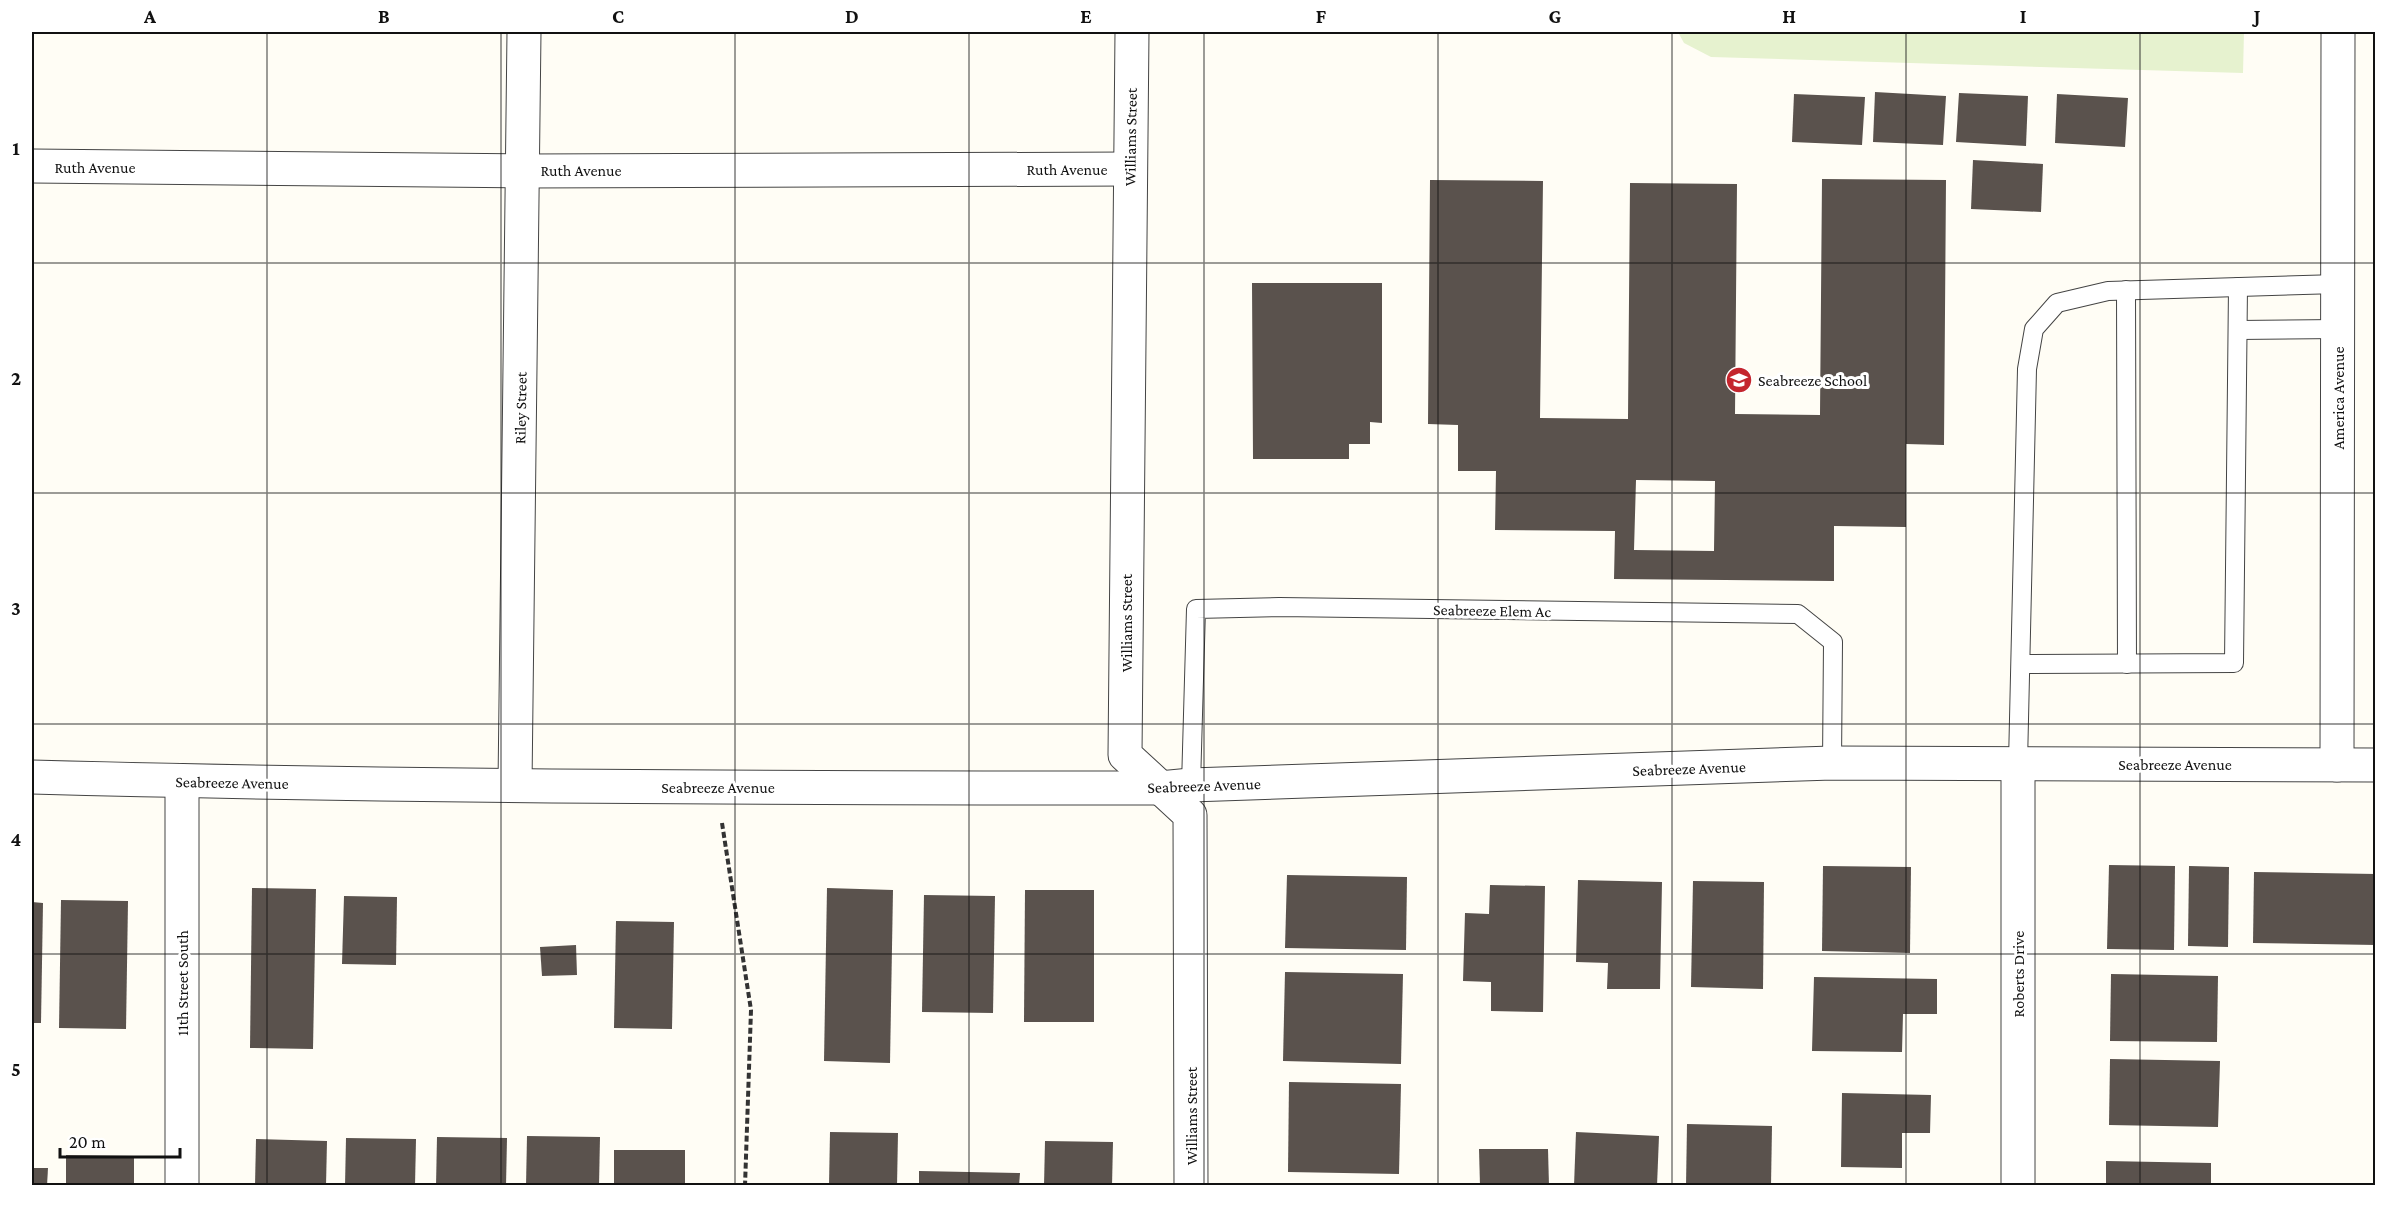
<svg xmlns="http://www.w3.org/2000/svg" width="2407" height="1217" font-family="'Crimson Pro',serif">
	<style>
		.pitch { fill: #e6f2cf }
		.building { fill: #5a524d; fill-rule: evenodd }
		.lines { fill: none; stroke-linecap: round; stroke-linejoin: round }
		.service-casing { stroke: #444; stroke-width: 20 }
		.minor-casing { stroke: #444; stroke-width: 35 }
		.path { stroke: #333; stroke-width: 4; stroke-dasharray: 6 3; stroke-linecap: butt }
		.service { stroke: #fff; stroke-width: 18 }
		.minor { stroke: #fff; stroke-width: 33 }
		.grid { fill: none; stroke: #111; stroke-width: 1.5; stroke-opacity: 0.55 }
		.labels { text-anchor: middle; stroke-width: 6; stroke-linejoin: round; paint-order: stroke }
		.street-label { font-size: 16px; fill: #111; stroke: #fff }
		.poi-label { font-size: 16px; fill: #111; stroke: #fff; text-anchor: start }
		.neatline { fill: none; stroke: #111; stroke-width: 2 }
		.grid-label { font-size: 20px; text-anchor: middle; font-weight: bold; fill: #111 }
	</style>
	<rect width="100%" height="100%" fill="#fffdf5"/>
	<!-- pitch -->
	<path class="pitch" d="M1678 32H2244L2243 73 1711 57 1684 43Z"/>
	<!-- building -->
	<g class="building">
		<path d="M1875 92 1946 96 1943 145 1873 142Z"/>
		<path d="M1959 93 2028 96 2026 146 1956 142Z"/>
		<path d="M1794 94 1865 97 1862 145 1792 142Z"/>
		<path d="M2057 94 2128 98 2125 147 2055 143Z"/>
		<path d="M1973 160 2043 164 2041 212 1971 209Z"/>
		<path d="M1822 179 1946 180 1944 445 1906 444V527L1834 526V581L1614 579 1615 531 1495 530 1496 471H1458V425L1428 424 1430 180 1543 181 1540 418 1628 419 1630 183 1737 184 1735 414 1820 415ZM1636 480 1715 481 1714 551 1634 550Z"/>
		<path d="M1252 283H1382V423L1370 422V444H1349V459H1253Z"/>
		<path d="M2109 865 2175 866 2174 950 2107 949Z"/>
		<path d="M1823 866 1911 867 1910 953 1822 951Z"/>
		<path d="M2189 866 2229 867 2228 947 2188 946Z"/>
		<path d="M2254 872 2376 874V945L2253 943Z"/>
		<path d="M1287 875 1407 877 1406 950 1285 948Z"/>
		<path d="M1578 880 1662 882 1660 989H1607L1608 963 1576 962Z"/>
		<path d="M1693 881 1764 882 1763 989 1691 987Z"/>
		<path d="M1490 885 1545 886 1543 1012 1491 1011V982L1463 981 1465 913 1489 914Z"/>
		<path d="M252 888 316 889 313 1049 250 1048Z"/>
		<path d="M827 888 893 890 890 1063 824 1061Z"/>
		<path d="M1025 890H1094V1022H1024Z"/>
		<path d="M924 895 995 896 993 1013 922 1012Z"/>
		<path d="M344 896 397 897 396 965 342 964Z"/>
		<path d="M61 900 128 901 126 1029 59 1028Z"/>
		<path d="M32 902 43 903 41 1023H32Z"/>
		<path d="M616 921 674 922 672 1029 614 1028Z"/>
		<path d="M576 945 577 975 542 976 540 947Z"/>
		<path d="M1285 972 1403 974 1401 1064 1283 1061Z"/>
		<path d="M2111 974 2218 976 2217 1042 2110 1041Z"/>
		<path d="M1814 977 1937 979V1014H1903L1902 1052 1812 1051Z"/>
		<path d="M2110 1059 2220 1061 2218 1127 2109 1125Z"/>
		<path d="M1289 1082 1401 1084 1399 1174 1288 1172Z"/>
		<path d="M1842 1093 1931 1095 1930 1133H1902V1168L1841 1167Z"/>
		<path d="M1687 1124 1772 1126 1771 1186H1686Z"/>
		<path d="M830 1132 898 1133 897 1186H829Z"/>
		<path d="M1576 1132 1659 1136 1657 1186H1574Z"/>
		<path d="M527 1136 600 1137 599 1186H526Z"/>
		<path d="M437 1137 507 1138 506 1186H436Z"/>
		<path d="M346 1138 416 1139 415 1186H345Z"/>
		<path d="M256 1139 327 1141 326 1186H255Z"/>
		<path d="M1045 1141 1113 1142 1112 1186H1044Z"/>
		<path d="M1479 1149H1548L1549 1186H1480Z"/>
		<rect x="614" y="1150" width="71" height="36"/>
		<path d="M66 1155 134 1156V1186H66Z"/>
		<path d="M2106 1161 2211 1163V1186H2106Z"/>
		<path d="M32 1168H48L47 1186H32Z"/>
		<path d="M919 1171 1020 1173 1019 1186H919Z"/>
	</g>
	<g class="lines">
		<defs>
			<g id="service">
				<path d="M2126 290 2127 664"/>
				<path d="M2238 330 2338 329"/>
				<path d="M2021 664 2234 663 2238 287"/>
				<path d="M2018 763 2027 369 2034 329 2057 303 2108 291 2338 284"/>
				<path d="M1191 785 1196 609 1279 607 1798 614 1833 642 1832 763"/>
			</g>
			<g id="minor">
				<path d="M1132 32 1125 755 1190 815 1191 1186"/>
				<path d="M32 166 523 171 1130 169"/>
				<path d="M2337 765 2338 32"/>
				<path d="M32 777C408 787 784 788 1160 788L1191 785 1832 763 2376 765"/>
				<path d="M515 785 524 32"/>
				<path d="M182 1186V781"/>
				<path d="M2018 1186V763"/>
			</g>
		</defs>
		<!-- service casing -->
		<use href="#service" class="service-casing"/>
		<!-- minor casing -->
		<use href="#minor" class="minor-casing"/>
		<!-- path -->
		<path class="path" d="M722 823 751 1010 745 1186"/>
		<!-- service -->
		<use href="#service" class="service"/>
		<!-- minor -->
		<use href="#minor" class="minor"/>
	</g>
	<!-- grid -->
	<path class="grid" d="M267 32V1186M501 32V1186M735 32V1186M969 32V1186M1204 32V1186M1438 32V1186M1672 32V1186M1906 32V1186M2140 32V1186M32 263H2376M32 493H2376M32 724H2376M32 954H2376"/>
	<!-- icons -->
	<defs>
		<symbol id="school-disc" viewBox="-11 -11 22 22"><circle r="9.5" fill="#c4262e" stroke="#fff"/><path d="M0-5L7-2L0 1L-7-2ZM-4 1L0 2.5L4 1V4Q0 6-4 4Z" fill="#fff"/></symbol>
	</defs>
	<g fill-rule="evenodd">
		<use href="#school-disc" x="1724" y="365" width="30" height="30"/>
	</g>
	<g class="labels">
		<!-- street labels -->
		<g class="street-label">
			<text transform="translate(1130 137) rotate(-89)" y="6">Williams Street</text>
			<text x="95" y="173">Ruth Avenue</text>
			<text x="1067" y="175">Ruth Avenue</text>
			<text x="581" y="176">Ruth Avenue</text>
			<text transform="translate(2338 398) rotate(-90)" y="6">America Avenue</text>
			<text transform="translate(520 408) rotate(-89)" y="6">Riley Street</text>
			<text transform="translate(1492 610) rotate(1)" y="6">Seabreeze Elem Ac</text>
			<text transform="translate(1126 623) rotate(-90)" y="6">Williams Street</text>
			<text x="2175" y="770">Seabreeze Avenue</text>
			<text transform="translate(1689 768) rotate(-2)" y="6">Seabreeze Avenue</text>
			<text transform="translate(232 782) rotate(1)" y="6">Seabreeze Avenue</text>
			<text transform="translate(1204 785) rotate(-2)" y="6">Seabreeze Avenue</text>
			<text x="718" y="793">Seabreeze Avenue</text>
			<text transform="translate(2018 974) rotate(-90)" y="6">Roberts Drive</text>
			<text transform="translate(182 983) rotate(-90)" y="6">11th Street South</text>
			<text transform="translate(1191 1116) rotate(-90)" y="6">Williams Street</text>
		</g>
		<!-- poi labels -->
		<g class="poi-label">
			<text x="1758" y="386">Seabreeze School</text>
		</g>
	</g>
	<!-- border -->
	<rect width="2407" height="1217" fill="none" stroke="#ffffff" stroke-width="66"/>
	<!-- scale -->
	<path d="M60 1148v9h120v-9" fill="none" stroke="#111111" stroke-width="3"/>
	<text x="69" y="1148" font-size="18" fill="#111111" stroke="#ffffff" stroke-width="4.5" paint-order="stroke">20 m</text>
	<rect x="33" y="33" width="2341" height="1151" class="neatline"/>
	<g class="grid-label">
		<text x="150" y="23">A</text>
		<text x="384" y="23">B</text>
		<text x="618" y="23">C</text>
		<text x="852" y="23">D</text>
		<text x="1086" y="23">E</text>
		<text x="1321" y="23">F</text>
		<text x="1555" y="23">G</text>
		<text x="1789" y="23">H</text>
		<text x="2023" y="23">I</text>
		<text x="2257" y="23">J</text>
		<text x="16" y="155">1</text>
		<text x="16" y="385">2</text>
		<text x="16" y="615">3</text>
		<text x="16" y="846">4</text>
		<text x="16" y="1076">5</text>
	</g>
</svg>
